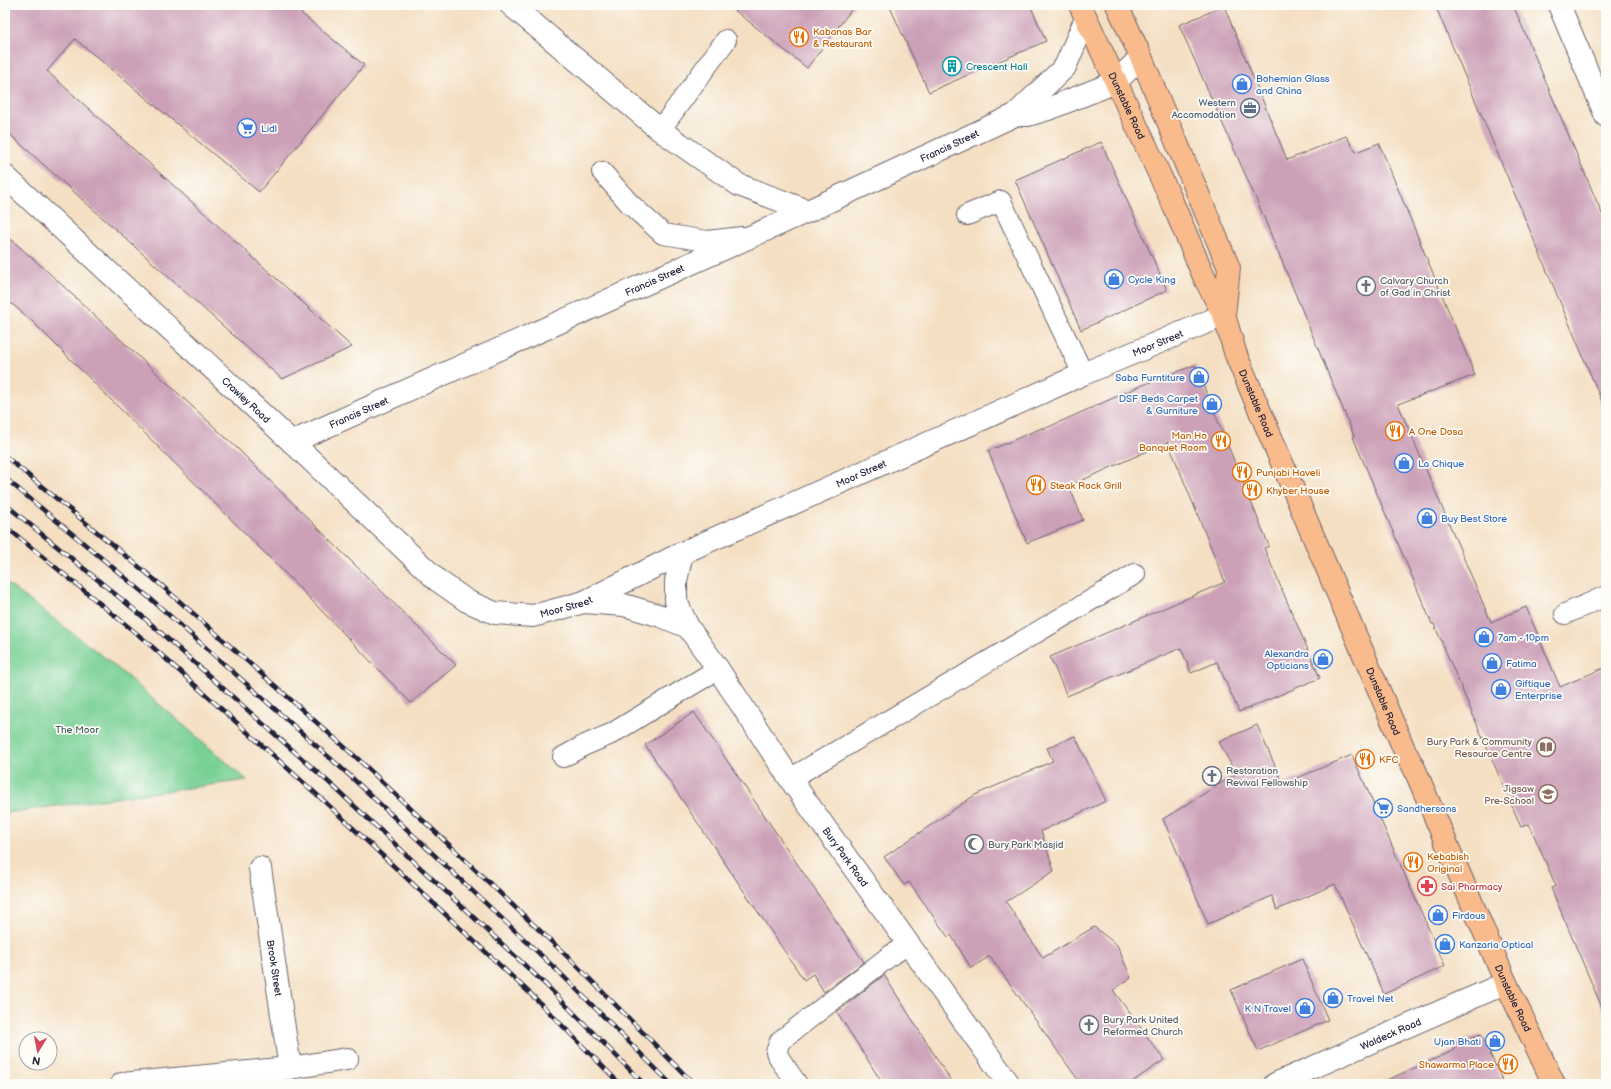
<svg xmlns="http://www.w3.org/2000/svg" width="1611" height="1089" font-family="'Balsamiq Sans',sans-serif">
	<style>
		.green { fill: #78d095; stroke: #4d7968 }
		.building { fill: #cca1b8 }
		.lines { fill: none; stroke-linecap: round; stroke-linejoin: round }
		.lane-casing { stroke: #6c646b; stroke-width: 22 }
		.street-casing { stroke: #6c646b; stroke-width: 24 }
		.primary-casing { stroke: #6c646b; stroke-width: 24 }
		.lane { stroke: #fff; stroke-width: 20 }
		.street { stroke: #fff; stroke-width: 22 }
		.primary { stroke: #fabb8c; stroke-width: 22 }
		.rail-casing { stroke: #22223b; stroke-width: 4.5 }
		.rail { stroke: #fdfcf7; stroke-width: 3; stroke-dasharray: 9; stroke-linecap: butt }
		.labels { text-anchor: middle; stroke-width: 3.5; stroke-linejoin: round; paint-order: stroke }
		.food-label { font-size: 10px; fill: #c56008; stroke: #fdfcf7; text-anchor: start }
		.culture-label { font-size: 10px; fill: #0d838f; stroke: #fdfcf7; text-anchor: start }
		.shop-label { font-size: 10px; fill: #366cbe; stroke: #fdfcf7; text-anchor: start }
		.service-label { font-size: 10px; fill: #4e5e75; stroke: #fdfcf7; text-anchor: end }
		.street-label { font-size: 10px; fill: #22223b; stroke: #fdfcf7 }
		.worship-label { font-size: 10px; fill: #5b616d; stroke: #fdfcf7; text-anchor: start }
		.park-label { font-size: 10px; fill: #405f5a; stroke: #fdfcf7 }
		.education-label { font-size: 10px; fill: #785e54; stroke: #fdfcf7; text-anchor: end }
		.health-label { font-size: 10px; fill: #be3a42; stroke: #fdfcf7; text-anchor: start }
	</style>
	<rect width="100%" height="100%" fill="#fdfcf7"/>
	<filter id="ink" filterUnits="userSpaceOnUse"><feTurbulence type="fractalNoise" baseFrequency=".025" numOctaves="2"/><feDisplacementMap in="SourceGraphic" scale="8" xChannelSelector="R" yChannelSelector="G"/><feConvolveMatrix kernelMatrix="1 2 1 2 8 2 1 2 1" color-interpolation-filters="sRGB"/></filter>
	<filter id="wash" filterUnits="userSpaceOnUse"><feTurbulence type="fractalNoise" baseFrequency=".012" numOctaves="4" result="noise"/><feDisplacementMap in="SourceGraphic" scale="16" xChannelSelector="R" yChannelSelector="G"/><feGaussianBlur stdDeviation="0.9" result="paint"/><feColorMatrix in="noise" values="0 0 0 0 0 0 0 0 0 0 0 0 0 0 0 0 0 1.4 0 .05"/><feComposite in="paint" operator="in"/></filter>
	<g filter="url(#wash)">
		<rect width="100%" height="100%" fill="#f4dfc3"/>
		<!-- green -->
		<path class="green" d="M5 582 108 660 247 780 5 813Z"/>
		<g id="blocks">
			<!-- building -->
			<g class="building">
				<path d="M5 5H291L364 65 259 192 75 39 47 71 352 347 282 379 5 130Z"/>
				<path d="M728 5H855L807 68Z"/>
				<path d="M889 5H1030L1046 41 929 92Z"/>
				<path d="M1435 5H1513L1606 223V411Z"/>
				<path d="M1224 6 1287 160 1346 136 1356 152 1379 143 1475 375 1398 404 1491 622 1526 607 1560 687 1606 667V1017L1551 888 1556 886 1529 824 1521 827 1434 624H1432L1353 437 1354 436 1260 208 1179 25Z"/>
				<path d="M1101 142 1167 290 1081 330 1015 180Z"/>
				<path d="M5 234 48 272 238 449 456 665 411 703 291 579 32 321 5 298Z"/>
				<path d="M1195 365 1269 546 1264 548 1320 678 1239 712 1217 662 1191 673 1181 648 1067 696 1050 657 1225 582 1168 442 1069 486 1083 520 1027 543 988 451 1044 427V429L1140 386Z"/>
				<path d="M694 712 864 962 824 992 813 974 804 980 645 745Z"/>
				<path d="M1257 725 1283 784 1352 755 1445 966 1384 994 1335 884 1277 910 1272 896 1208 924 1163 819 1236 774 1219 742Z"/>
				<path d="M1075 736 1106 801 1041 831 1054 871 1006 902 1043 958 1094 927 1117 945 1131 978 1113 990 1164 1060 1129 1084H1081L990 956 971 968 951 935 948 937 909 882 904 885 884 857 975 795 1053 761 1047 748Z"/>
				<path d="M1302 959 1328 1020 1258 1051 1231 990Z"/>
				<path d="M884 975 953 1084H883L837 1012Z"/>
				<path d="M1481 1034 1504 1084H1378L1455 1050 1453 1045Z"/>
			</g>
		</g>
	</g>
	<g filter="url(#ink)">
		<use href="#blocks" fill-opacity="0" stroke="#6c646b" stroke-width="1"/>
		<g class="lines">
			<defs>
				<g id="lane">
					<path d="M660 130 726 40"/>
					<path d="M602 172 630 204 663 234 707 241 742 237"/>
					<path d="M967 215 1001 201 1083 374"/>
					<path d="M1565 614 1606 596"/>
					<path d="M563 757 585 745 611 734 718 669"/>
					<path d="M790 779 1135 574"/>
					<path d="M797 1084 781 1061 776 1052 780 1041 891 955 909 944"/>
				</g>
				<g id="street">
					<path d="M511 5 660 130 739 185 808 211"/>
					<path d="M1559 5 1606 116"/>
					<path d="M1015 115H1028L1048 109 1116 82 1141 57"/>
					<path id="s1" d="M5 176 292 442 437 580 467 601 495 613 533 616 584 602 682 553 1083 374 1224 315"/>
					<path id="s2" d="M292 442 808 211 1015 115 1065 67 1086 18"/>
					<path id="s3" d="M682 553 676 581V601L688 627 718 669 790 779 1009 1084"/>
					<path d="M584 602 624 605 661 616 688 627"/>
					<path id="s4" d="M260 868 290 1068"/>
					<path d="M122 1084 290 1068 347 1059"/>
					<path id="s5" d="M1275 1084 1506 983"/>
				</g>
				<g id="primary">
					<path id="s6" d="M1080 5 1170 197 1205 279 1224 315 1236 355 1404 749 1415 770 1506 983 1554 1084"/>
					<path d="M1117 5 1141 57 1229 268 1224 315"/>
				</g>
			</defs>
			<!-- lane casing -->
			<use href="#lane" class="lane-casing"/>
			<!-- street casing -->
			<use href="#street" class="street-casing"/>
			<!-- primary casing -->
			<use href="#primary" class="primary-casing"/>
			<!-- lane -->
			<use href="#lane" class="lane"/>
			<!-- street -->
			<use href="#street" class="street"/>
			<!-- primary -->
			<use href="#primary" class="primary"/>
			<defs>
				<g id="rail">
					<path d="M5 456 161 585 358 759 570 959 694 1084"/>
					<path d="M5 478 152 600 348 774 560 973 671 1084"/>
					<path d="M5 504 142 616 334 787 546 985 644 1084"/>
					<path d="M5 526 147 642 324 801 536 999 620 1084"/>
				</g>
			</defs>
			<!-- rail casing -->
			<use href="#rail" class="rail-casing"/>
			<!-- rail -->
			<use href="#rail" class="rail"/>
		</g>
	</g>
	<!-- icons -->
	<defs>
		<symbol id="restaurant-ring" viewBox="-11 -11 22 22"><circle r="9.5" fill="#fdfcf7" stroke="#e8710a" stroke-width="1.5"/><path d="M-5-6h1v4h1v-4h1v4h1v-4h1v5L-1.5 .5V6h-2V.5L-5-1ZM5-6V6H3V1.5H1.5Q1.5-4 5-6Z" fill="#e8710a"/></symbol>
		<symbol id="building-ring" viewBox="-11 -11 22 22"><circle r="9.5" fill="#fdfcf7" stroke="#0f9aa8" stroke-width="1.5"/><path d="M-4-6H4V6H1V3H-1V6H-4ZM-2.5-4.3h1.7v1.8h-1.7ZM.8-4.3h1.7v1.8H.8ZM-2.5-1h1.7V.8h-1.7ZM.8-1h1.7V.8H.8Z" fill="#0f9aa8"/></symbol>
		<symbol id="shop-ring" viewBox="-11 -11 22 22"><circle r="9.5" fill="#fdfcf7" stroke="#3f7fe0" stroke-width="1.5"/><path d="M-5-2.5h2.3a2.7 3.5 0 0 1 5.4 0H5L5.5 6h-11ZM-1.5-2.5h3a1.5 2.3 0 0 0-3 0Z" fill="#3f7fe0"/></symbol>
		<symbol id="office-ring" viewBox="-11 -11 22 22"><circle r="9.5" fill="#fdfcf7" stroke="#5c6f8a" stroke-width="1.5"/><path d="M-6-3h4V-5.5h4V-3h4V5H-6ZM-1-4.5V-3h2v-1.5ZM-6 0V1H6V0Z" fill="#5c6f8a"/></symbol>
		<symbol id="supermarket-ring" viewBox="-11 -11 22 22"><circle r="9.5" fill="#fdfcf7" stroke="#3f7fe0" stroke-width="1.5"/><path d="M-6-5.5h2.5l.6 2H6L4.5 2H-2.5L-4.4-4H-6ZM-1.5 3.2a1.3 1.3 0 1 0 .1 0ZM3 3.2a1.3 1.3 0 1 0 .1 0Z" fill="#3f7fe0"/></symbol>
		<symbol id="church-ring" viewBox="-11 -11 22 22"><circle r="9.5" fill="#fdfcf7" stroke="#6b7280" stroke-width="1.5"/><path d="M-1.2-6h2.4v3.5h3.3v2.4h-3.3V6h-2.4V-.1h-3.3v-2.4h3.3Z" fill="#6b7280"/></symbol>
		<symbol id="library-ring" viewBox="-11 -11 22 22"><circle r="9.5" fill="#fdfcf7" stroke="#8d6e63" stroke-width="1.5"/><path d="M-6-4Q-3-5.5-.7-3.5V5Q-3 3-6 4ZM6-4Q3-5.5 .7-3.5V5Q3 3 6 4Z" fill="#8d6e63"/></symbol>
		<symbol id="school-ring" viewBox="-11 -11 22 22"><circle r="9.5" fill="#fdfcf7" stroke="#8d6e63" stroke-width="1.5"/><path d="M0-5L7-2L0 1L-7-2ZM-4 1L0 2.5L4 1V4Q0 6-4 4Z" fill="#8d6e63"/></symbol>
		<symbol id="mosque-ring" viewBox="-11 -11 22 22"><circle r="9.5" fill="#fdfcf7" stroke="#6b7280" stroke-width="1.5"/><path d="M3.5-4.9A6 6 0 1 0 3.5 4.9A5 5 0 1 1 3.5-4.9Z" fill="#6b7280"/></symbol>
		<symbol id="pharmacy-ring" viewBox="-11 -11 22 22"><circle r="9.5" fill="#fdfcf7" stroke="#e0444e" stroke-width="1.5"/><path d="M-2-6h4v4h4v4h-4v4h-4v-4h-4v-4h4Z" fill="#e0444e"/></symbol>
	</defs>
	<g fill-rule="evenodd">
		<use href="#restaurant-ring" x="788" y="26" width="22" height="22"/>
		<use href="#building-ring" x="941" y="55" width="22" height="22"/>
		<use href="#shop-ring" x="1231" y="73" width="22" height="22"/>
		<use href="#office-ring" x="1239" y="97" width="22" height="22"/>
		<use href="#supermarket-ring" x="236" y="117" width="22" height="22"/>
		<use href="#shop-ring" x="1103" y="268" width="22" height="22"/>
		<use href="#church-ring" x="1355" y="275" width="22" height="22"/>
		<use href="#shop-ring" x="1188" y="366" width="22" height="22"/>
		<use href="#shop-ring" x="1201" y="393" width="22" height="22"/>
		<use href="#restaurant-ring" x="1384" y="420" width="22" height="22"/>
		<use href="#restaurant-ring" x="1210" y="430" width="22" height="22"/>
		<use href="#shop-ring" x="1393" y="452" width="22" height="22"/>
		<use href="#restaurant-ring" x="1231" y="461" width="22" height="22"/>
		<use href="#restaurant-ring" x="1025" y="474" width="22" height="22"/>
		<use href="#restaurant-ring" x="1241" y="479" width="22" height="22"/>
		<use href="#shop-ring" x="1416" y="507" width="22" height="22"/>
		<use href="#shop-ring" x="1473" y="626" width="22" height="22"/>
		<use href="#shop-ring" x="1312" y="648" width="22" height="22"/>
		<use href="#shop-ring" x="1481" y="652" width="22" height="22"/>
		<use href="#shop-ring" x="1490" y="678" width="22" height="22"/>
		<use href="#library-ring" x="1535" y="736" width="22" height="22"/>
		<use href="#restaurant-ring" x="1354" y="748" width="22" height="22"/>
		<use href="#church-ring" x="1201" y="765" width="22" height="22"/>
		<use href="#school-ring" x="1537" y="783" width="22" height="22"/>
		<use href="#supermarket-ring" x="1372" y="797" width="22" height="22"/>
		<use href="#mosque-ring" x="963" y="833" width="22" height="22"/>
		<use href="#restaurant-ring" x="1402" y="851" width="22" height="22"/>
		<use href="#pharmacy-ring" x="1416" y="875" width="22" height="22"/>
		<use href="#shop-ring" x="1427" y="904" width="22" height="22"/>
		<use href="#shop-ring" x="1434" y="933" width="22" height="22"/>
		<use href="#shop-ring" x="1322" y="987" width="22" height="22"/>
		<use href="#shop-ring" x="1294" y="997" width="22" height="22"/>
		<use href="#church-ring" x="1078" y="1014" width="22" height="22"/>
		<use href="#shop-ring" x="1484" y="1030" width="22" height="22"/>
		<use href="#restaurant-ring" x="1497" y="1053" width="22" height="22"/>
	</g>
	<g class="labels">
		<!-- food labels -->
		<g class="food-label">
			<text x="813" y="35">Kabanas Bar<tspan x="813" dy="12">&amp; Restaurant</tspan></text>
			<text x="1409" y="435">A One Dosa</text>
			<text x="1207" y="439" text-anchor="end">Man Ho<tspan x="1207" dy="12">Banquet Room</tspan></text>
			<text x="1256" y="476">Punjabi Haveli</text>
			<text x="1050" y="489">Steak Rock Grill</text>
			<text x="1266" y="494">Khyber House</text>
			<text x="1379" y="763">KFC</text>
			<text x="1427" y="860">Kebabish<tspan x="1427" dy="12">Original</tspan></text>
			<text x="1494" y="1068" text-anchor="end">Shawarma Place</text>
		</g>
		<!-- culture labels -->
		<g class="culture-label">
			<text x="966" y="70">Crescent Hall</text>
		</g>
		<!-- shop labels -->
		<g class="shop-label">
			<text x="1256" y="82">Bohemian Glass<tspan x="1256" dy="12">and China</tspan></text>
			<text x="261" y="132">Lidl</text>
			<text x="1128" y="283">Cycle King</text>
			<text x="1185" y="381" text-anchor="end">Saba Furntiture</text>
			<text x="1198" y="402" text-anchor="end">DSF Beds Carpet<tspan x="1198" dy="12">&amp; Gurniture</tspan></text>
			<text x="1418" y="467">La Chique</text>
			<text x="1441" y="522">Buy Best Store</text>
			<text x="1498" y="641">7am - 10pm</text>
			<text x="1309" y="657" text-anchor="end">Alexandra<tspan x="1309" dy="12">Opticians</tspan></text>
			<text x="1506" y="667">Fatima</text>
			<text x="1515" y="687">Giftique<tspan x="1515" dy="12">Enterprise</tspan></text>
			<text x="1397" y="812">Sandhersons</text>
			<text x="1452" y="919">Firdous</text>
			<text x="1459" y="948">Kanzaria Optical</text>
			<text x="1347" y="1002">Travel Net</text>
			<text x="1291" y="1012" text-anchor="end">K N Travel</text>
			<text x="1481" y="1045" text-anchor="end">Ujan Bhati</text>
		</g>
		<!-- service labels -->
		<g class="service-label">
			<text x="1236" y="106">Western<tspan x="1236" dy="12">Accomodation</tspan></text>
		</g>
		<!-- street labels -->
		<g class="street-label">
			<text dy="4" stroke="none"><textPath href="#s6" startOffset="111">Dunstable Road</textPath></text>
			<text dy="4" stroke="none"><textPath href="#s2" startOffset="721">Francis Street</textPath></text>
			<text dy="4" stroke="none"><textPath href="#s2" startOffset="397">Francis Street</textPath></text>
			<text dy="4" stroke="none"><textPath href="#s1" startOffset="1379">Moor Street</textPath></text>
			<text dy="4" stroke="none"><textPath href="#s1" startOffset="329">Crawley Road</textPath></text>
			<text dy="4" stroke="none"><textPath href="#s6" startOffset="436">Dunstable Road</textPath></text>
			<text dy="4" stroke="none"><textPath href="#s2" startOffset="73">Francis Street</textPath></text>
			<text dy="4" stroke="none"><textPath href="#s1" startOffset="1055">Moor Street</textPath></text>
			<text dy="4" stroke="none"><textPath href="#s1" startOffset="731">Moor Street</textPath></text>
			<text dy="4" stroke="none"><textPath href="#s6" startOffset="760">Dunstable Road</textPath></text>
			<text dy="4" stroke="none"><textPath href="#s3" startOffset="356">Bury Park Road</textPath></text>
			<text dy="4" stroke="none"><textPath href="#s4" startOffset="101">Brook Street</textPath></text>
			<text dy="4" stroke="none"><textPath href="#s6" startOffset="1084">Dunstable Road</textPath></text>
			<text dy="4" stroke="none"><textPath href="#s5" startOffset="126">Waldeck Road</textPath></text>
		</g>
		<!-- worship labels -->
		<g class="worship-label">
			<text x="1380" y="284">Calvary Church<tspan x="1380" dy="12">of God in Christ</tspan></text>
			<text x="1226" y="774">Restoration<tspan x="1226" dy="12">Revival Fellowship</tspan></text>
			<text x="988" y="848">Bury Park Masjid</text>
			<text x="1103" y="1023">Bury Park United<tspan x="1103" dy="12">Reformed Church</tspan></text>
		</g>
		<!-- park labels -->
		<g class="park-label">
			<text x="77" y="733">The Moor</text>
		</g>
		<!-- education labels -->
		<g class="education-label">
			<text x="1532" y="745">Bury Park &amp; Community<tspan x="1532" dy="12">Resource Centre</tspan></text>
			<text x="1534" y="792">Jigsaw<tspan x="1534" dy="12">Pre-School</tspan></text>
		</g>
		<!-- health labels -->
		<g class="health-label">
			<text x="1441" y="890">Sai Pharmacy</text>
		</g>
	</g>
	<!-- margin -->
	<rect width="1611" height="1089" fill="none" stroke="#fdfcf7" stroke-width="20"/>
	<!-- north arrow -->
	<g transform="translate(38 1051) rotate(190)"><circle r="19" fill="#fdfcf7" stroke="#a5a5ac"/>
	<path d="M0-3L7 15L0 10L-7 15Z" fill="#d1495b"/>
	<text y="-6" font-size="11" font-weight="bold" text-anchor="middle" fill="#22223b">N</text>
	</g>
</svg>
